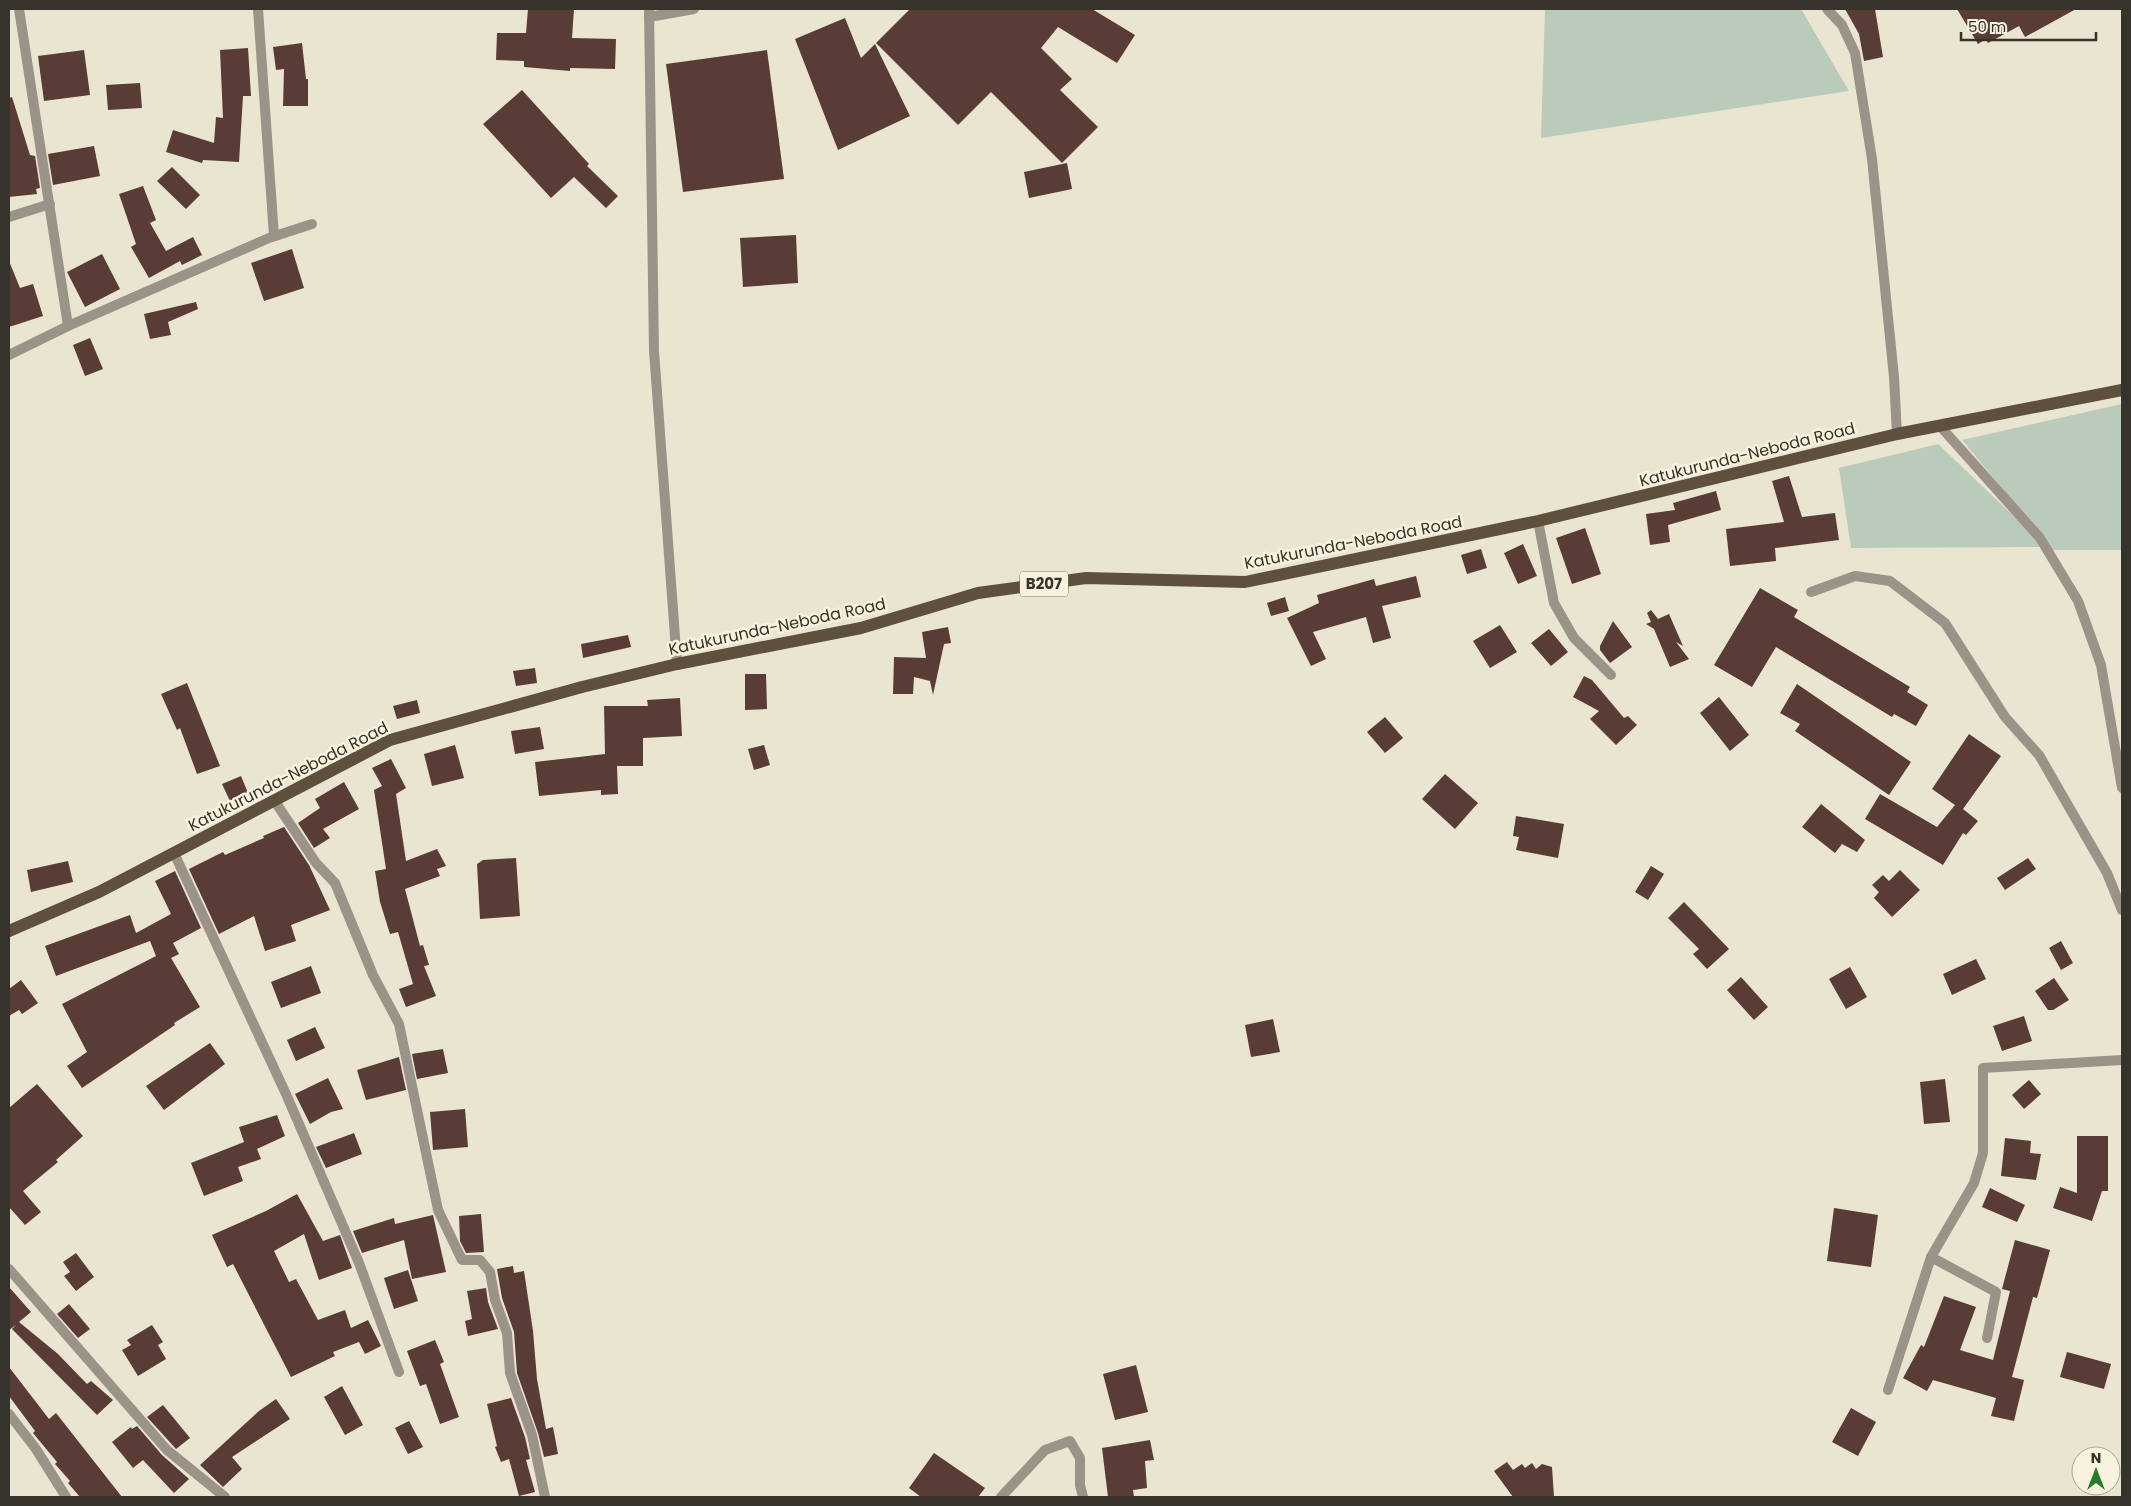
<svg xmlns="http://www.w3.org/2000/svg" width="2131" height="1506" font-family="Poppins,sans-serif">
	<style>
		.green { fill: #bacbbc }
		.building { fill: #593c36 }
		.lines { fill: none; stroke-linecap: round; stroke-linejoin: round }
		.minor { stroke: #9b9387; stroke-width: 10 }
		.primary { stroke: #5e503c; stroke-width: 12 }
		.labels { text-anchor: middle; stroke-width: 5; stroke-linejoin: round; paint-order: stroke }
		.shield { fill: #f7f2dd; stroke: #6f6c60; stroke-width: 1 }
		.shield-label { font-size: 15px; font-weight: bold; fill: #35332b }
		.street-label { font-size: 16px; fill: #35332b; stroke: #f7f2dd }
	</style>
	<rect width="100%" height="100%" fill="#eae5d0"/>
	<!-- green -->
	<g class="green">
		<path d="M1545 9H1801L1849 91 1541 138Z"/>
		<path d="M2122 404V550H2053L1962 440Z"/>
		<path d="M1938 444 2046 547 1851 548 1839 468Z"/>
	</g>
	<!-- building -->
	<g class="building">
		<path d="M528 9H574L572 38 616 39 615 69 570 68V71L524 67V61L496 60 497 33H526Z"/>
		<path d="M910 9H1092L1135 35 1117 63 1058 27 1041 48 1072 79 1060 90 1098 127 1062 163 991 92 958 125 876 43Z"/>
		<path d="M1845 9H1875L1883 57 1864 61 1859 34Z"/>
		<path d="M1957 9H2076L2025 37 2019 26 1988 43 1986 39 1978 44Z"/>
		<path d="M845 18 861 58 875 44 910 116 838 150 795 39Z"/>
		<path d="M302 43 306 79H308V106H283L284 69 276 70 273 47Z"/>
		<path d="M248 48 251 96H243L239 162 203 160 202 163 166 152 173 130 214 143 216 117 223 118 220 50Z"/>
		<path d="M84 50 90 95 44 101 38 56Z"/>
		<path d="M767 50 784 179 683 192 666 64Z"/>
		<path d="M140 83 142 108 108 110 106 85Z"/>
		<path d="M522 90 589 164 587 166 618 196 606 208 574 177 551 198 483 124Z"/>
		<path d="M12 97 30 155 35 156 40 188 36 189 37 194 9 197V98Z"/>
		<path d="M94 146 100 176 53 185 48 154Z"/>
		<path d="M1067 163 1072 189 1029 198 1024 172Z"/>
		<path d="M172 167 200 195 186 209 157 181Z"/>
		<path d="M143 186 156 220 150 223 166 251 193 237 202 255 182 265 180 261 149 278 131 247 136 244 119 194Z"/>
		<path d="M796 235 798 283 743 287 740 238Z"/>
		<path d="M292 249 304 288 264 301 251 263Z"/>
		<path d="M102 254 120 289 85 307 67 272Z"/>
		<path d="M9 261 20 288 33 284 43 316 9 327Z"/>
		<path d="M196 302 198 309 168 322 171 335 150 339 144 314Z"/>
		<path d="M90 338 103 369 85 376 73 345Z"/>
		<path d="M1789 476 1802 517 1835 513 1839 540 1775 548 1776 561 1730 566 1726 529 1784 522 1772 481Z"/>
		<path d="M1716 491 1721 510 1668 525 1670 542 1650 545 1646 514 1675 510 1673 503Z"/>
		<path d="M1585 528 1601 574 1572 584 1556 538Z"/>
		<path d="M1523 544 1537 576 1518 584 1504 553Z"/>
		<path d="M1481 549 1487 568 1467 574 1461 555Z"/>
		<path d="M1416 576 1421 597 1382 606 1391 638 1373 643 1366 617 1313 632 1326 659 1311 666 1287 618 1319 603 1317 595 1374 579 1376 586Z"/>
		<path d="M1760 588 1798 610 1794 617 1910 687 1907 692 1928 705 1916 726 1894 714 1892 717 1776 647 1752 687 1714 665Z"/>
		<path d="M1285 597 1289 611 1271 616 1267 603Z"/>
		<path d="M1651 610 1658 619 1669 614 1683 646 1676 642 1689 659 1670 667 1654 629 1646 624 1651 622 1647 613Z"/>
		<path d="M1613 621 1632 647 1610 663 1600 650V646Z"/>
		<path d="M1500 625 1517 652 1490 668 1473 641Z"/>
		<path d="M948 627 951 643 944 644 933 695 930 681 914 677 913 694H893L894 657 926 658 922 632Z"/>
		<path d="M1549 629 1568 652 1551 666 1531 643Z"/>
		<path d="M628 635 631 647 583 658 581 644Z"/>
		<path d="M535 668 537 683 516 686 513 671Z"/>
		<path d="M745 674H766L767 709 745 710Z"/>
		<path d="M1584 676 1592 680 1624 718 1628 716 1637 725 1616 745 1590 719 1599 711 1573 697Z"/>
		<path d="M187 683 220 766 197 774 180 728 177 730 161 694Z"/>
		<path d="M1797 684 1911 762 1889 795 1795 731 1800 724 1780 713Z"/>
		<path d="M1719 697 1749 735 1730 751 1700 713Z"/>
		<path d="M680 698 682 736 643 738V766H617L618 794 601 795V790L539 796 535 762 605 754 604 706H648L647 700Z"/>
		<path d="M417 700 420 713 397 719 393 706Z"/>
		<path d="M1385 717 1403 738 1385 753 1367 732Z"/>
		<path d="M540 727 544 749 515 754 511 731Z"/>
		<path d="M1969 734 2001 756 1963 809 1978 821 1966 835 1963 833 1943 865 1865 819 1880 794 1937 827 1955 805 1932 789Z"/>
		<path d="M455 745 464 778 432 786 424 754Z"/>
		<path d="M764 745 770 765 754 770 748 749Z"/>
		<path d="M391 759 406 788 396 794 406 861 437 849 446 866 437 869 440 876 405 889 420 946 423 945 429 965 424 966 436 996 406 1007 399 989 413 984 398 932 390 934 380 902 375 871 386 869 374 790 382 786 372 768Z"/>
		<path d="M1445 774 1478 803 1455 829 1422 799Z"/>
		<path d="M241 776 248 793 230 801 222 784Z"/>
		<path d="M344 782 359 809 323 829 330 838 314 848 298 823 320 808 315 799Z"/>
		<path d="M1821 804 1865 840 1857 852 1842 844 1835 853 1802 827Z"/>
		<path d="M1516 816 1564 824 1558 858 1516 850 1519 837 1513 836Z"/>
		<path d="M284 827 309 865 330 910 291 925 296 941 265 951 254 916 219 934 189 869 223 852 225 855 264 838 263 836Z"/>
		<path d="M516 858 520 916 480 919 477 864 483 860Z"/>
		<path d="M2028 858 2036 869 2005 890 1997 878Z"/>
		<path d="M68 861 73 882 31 892 27 870Z"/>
		<path d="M1651 866 1664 874 1648 900 1635 892Z"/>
		<path d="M1900 870 1920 890 1892 917 1874 898 1879 892 1872 885 1883 875 1889 881Z"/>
		<path d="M175 871 201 928 173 943 179 954 171 958 200 1007 174 1023 175 1025 82 1088 67 1066 87 1052 62 1004 156 956 150 941 56 976 45 946 130 915 136 933 171 914 155 881Z"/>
		<path d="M1684 902 1729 949 1707 969 1693 954 1699 949 1668 918Z"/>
		<path d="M2061 941 2073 963 2061 970 2049 948Z"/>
		<path d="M1976 959 1986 979 1952 995 1943 974Z"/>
		<path d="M311 966 321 993 281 1008 271 982Z"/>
		<path d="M1850 967 1867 997 1846 1009 1829 979Z"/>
		<path d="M1741 977 1768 1007 1754 1020 1727 990Z"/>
		<path d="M2054 978 2069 1000 2053 1010H2048L2035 991Z"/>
		<path d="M21 980 38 1003 22 1014 19 1010 9 1016V989Z"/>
		<path d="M2024 1016 2032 1041 2002 1051 1993 1026Z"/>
		<path d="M1273 1019 1280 1052 1251 1057 1245 1025Z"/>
		<path d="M315 1027 325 1048 296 1061 287 1040Z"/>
		<path d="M210 1043 225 1064 164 1110 146 1086Z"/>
		<path d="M443 1049 448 1073 417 1079 412 1054Z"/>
		<path d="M399 1057 406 1090 366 1100 357 1070Z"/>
		<path d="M328 1078 343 1109 331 1112 310 1124 295 1094Z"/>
		<path d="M1945 1079 1950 1122 1924 1124 1920 1082Z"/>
		<path d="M2029 1080 2041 1094 2024 1109 2012 1095Z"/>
		<path d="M37 1084 83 1136 56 1160 58 1162 23 1191 41 1212 25 1225 9 1207V1108Z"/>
		<path d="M465 1109 468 1147 433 1150 430 1112Z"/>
		<path d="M277 1115 285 1136 257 1149 261 1159 238 1167 243 1181 204 1196 191 1163 244 1142 239 1127Z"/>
		<path d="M354 1133 362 1154 326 1168 316 1147Z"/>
		<path d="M2077 1136H2108V1191H2102L2092 1221 2053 1208 2060 1187 2077 1193Z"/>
		<path d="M2005 1138 2031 1141 2030 1153 2041 1154 2036 1180 2001 1176Z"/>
		<path d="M1990 1188 2025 1205 2017 1222 1982 1207Z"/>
		<path d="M297 1194 323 1241 340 1235 352 1268 319 1280 304 1234 274 1251 289 1282 296 1279 318 1320 345 1310 351 1328 368 1320 381 1346 365 1354 359 1342 333 1352 335 1356 291 1377 233 1264 227 1267 212 1235 266 1211Z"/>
		<path d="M1834 1208 1878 1215 1871 1267 1827 1261Z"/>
		<path d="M481 1214 484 1252 466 1253 460 1241 459 1216Z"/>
		<path d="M433 1215 446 1272 412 1279 404 1240 362 1253 353 1231 394 1218 395 1224Z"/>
		<path d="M2015 1240 2050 1250 2037 1298 2033 1297 2012 1377 2024 1380 2014 1421 1991 1416 1996 1398 1933 1380 1927 1391 1903 1378 1921 1345 1924 1347 1944 1296 1976 1307 1960 1350 1993 1360 2010 1291 2002 1289Z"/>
		<path d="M76 1253 94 1277 76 1291 64 1276 70 1272 63 1262Z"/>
		<path d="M513 1266 514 1273 524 1271 533 1331 537 1379 546 1429 553 1427 558 1454 544 1457 538 1433 517 1373 514 1332 502 1298 497 1269Z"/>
		<path d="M408 1270 418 1301 394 1309 384 1278Z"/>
		<path d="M9 1287 31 1312 19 1322 58 1354 87 1384 91 1381 113 1400 97 1415 12 1329 16 1325 9 1330Z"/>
		<path d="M486 1288 488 1302 498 1329 468 1336 465 1321 472 1319 467 1291Z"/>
		<path d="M69 1304 90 1329 78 1338 57 1314Z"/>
		<path d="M152 1325 163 1342 158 1345 166 1359 138 1376 122 1350 131 1345 127 1340Z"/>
		<path d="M435 1340 444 1362 440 1364 459 1417 440 1424 426 1384 420 1386 407 1351Z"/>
		<path d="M2067 1352 2111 1364 2104 1389 2060 1377Z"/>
		<path d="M1136 1365 1148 1412 1115 1420 1103 1374Z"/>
		<path d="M9 1367 49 1419 56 1413 122 1497H80L68 1483 70 1481 55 1464 57 1462 33 1433 35 1431 9 1396Z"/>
		<path d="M342 1386 363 1425 345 1435 324 1397Z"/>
		<path d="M511 1398 525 1437 530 1459 526 1460 535 1492 519 1496 509 1459 501 1462 495 1447 497 1446 487 1404Z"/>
		<path d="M276 1399 290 1419 232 1457 242 1469 223 1487 200 1465 259 1411Z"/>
		<path d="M163 1405 190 1438 176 1449 147 1417Z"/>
		<path d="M1851 1408 1876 1422 1858 1456 1832 1442Z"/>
		<path d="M409 1421 423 1447 408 1454 395 1428Z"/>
		<path d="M137 1426 162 1455 189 1479 174 1493 143 1460 133 1468 112 1442 131 1427 132 1429Z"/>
		<path d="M1150 1440 1154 1460 1145 1461 1147 1488 1133 1490 1134 1497H1108L1102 1448Z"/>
		<path d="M934 1453 985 1488 978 1497H921L909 1488Z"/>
		<path d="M1507 1462 1513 1470 1522 1464 1525 1468 1532 1463 1536 1469 1542 1464 1552 1467 1554 1497H1513L1494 1471Z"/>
	</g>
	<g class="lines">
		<!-- minor -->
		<g class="minor">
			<path d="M19 9 68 326"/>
			<path d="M258 9 274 236"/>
			<path d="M649 9 654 351 677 664"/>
			<path d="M1827 9 1842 25 1855 53 1872 159 1894 377 1897 434"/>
			<path d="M649 17 694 9"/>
			<path d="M9 217 50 204"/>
			<path d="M9 355 68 326 269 238 312 224"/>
			<path d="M1940 426 2040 538 2078 601 2101 665 2122 788"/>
			<path d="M1538 521 1554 603 1574 638 1611 675"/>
			<path d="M1811 592 1855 576 1890 581 1945 623 2005 717 2039 755 2107 873 2122 910"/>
			<path d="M274 800 316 863 335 883 373 975 399 1024 438 1210 462 1260H480L490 1272 495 1300 507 1333 510 1373 532 1435 545 1497"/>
			<path d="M174 853 286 1094 359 1263 399 1372"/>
			<path d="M1931 1257 1996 1292 1987 1338"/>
			<path d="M9 1269 167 1450 225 1497"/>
			<path d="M1888 1390 1931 1257 1974 1183 1983 1153V1068L2122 1060"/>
			<path d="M9 1414 36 1449 66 1497"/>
			<path d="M1001 1497 1045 1450 1070 1441 1080 1458V1485L1083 1497"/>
		</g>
		<!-- primary -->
		<path class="primary" d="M9 931 99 892 390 740 582 687 677 664 861 628 978 593 1086 578 1245 582 1538 521 1897 434 2122 390"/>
	</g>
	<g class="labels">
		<!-- shield labels -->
		<rect class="shield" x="1020" y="571.5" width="48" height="25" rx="4"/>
		<g class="shield-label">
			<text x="1044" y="589">B207</text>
		</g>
		<!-- street labels -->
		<g class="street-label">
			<text transform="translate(1747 454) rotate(-14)" y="6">Katukurunda-Neboda Road</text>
			<text transform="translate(1353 542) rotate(-11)" y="6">Katukurunda-Neboda Road</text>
			<text transform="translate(777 626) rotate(-12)" y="6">Katukurunda-Neboda Road</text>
			<text transform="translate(288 776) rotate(-27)" y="6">Katukurunda-Neboda Road</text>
		</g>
	</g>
	<!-- border -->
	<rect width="2131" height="1506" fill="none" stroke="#35332b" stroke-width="20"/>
	<!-- north arrow -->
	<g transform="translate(2096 1471)"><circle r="24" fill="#f7f2dd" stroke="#a9a696"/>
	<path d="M0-4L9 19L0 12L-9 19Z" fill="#257c2a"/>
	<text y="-8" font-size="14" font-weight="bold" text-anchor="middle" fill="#35332b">N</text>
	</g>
	<!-- scale -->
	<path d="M1961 32v8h135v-8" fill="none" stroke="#35332b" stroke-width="2.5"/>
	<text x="1968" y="32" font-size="15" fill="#35332b" stroke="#f7f2dd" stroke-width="4" paint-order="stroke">50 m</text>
</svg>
